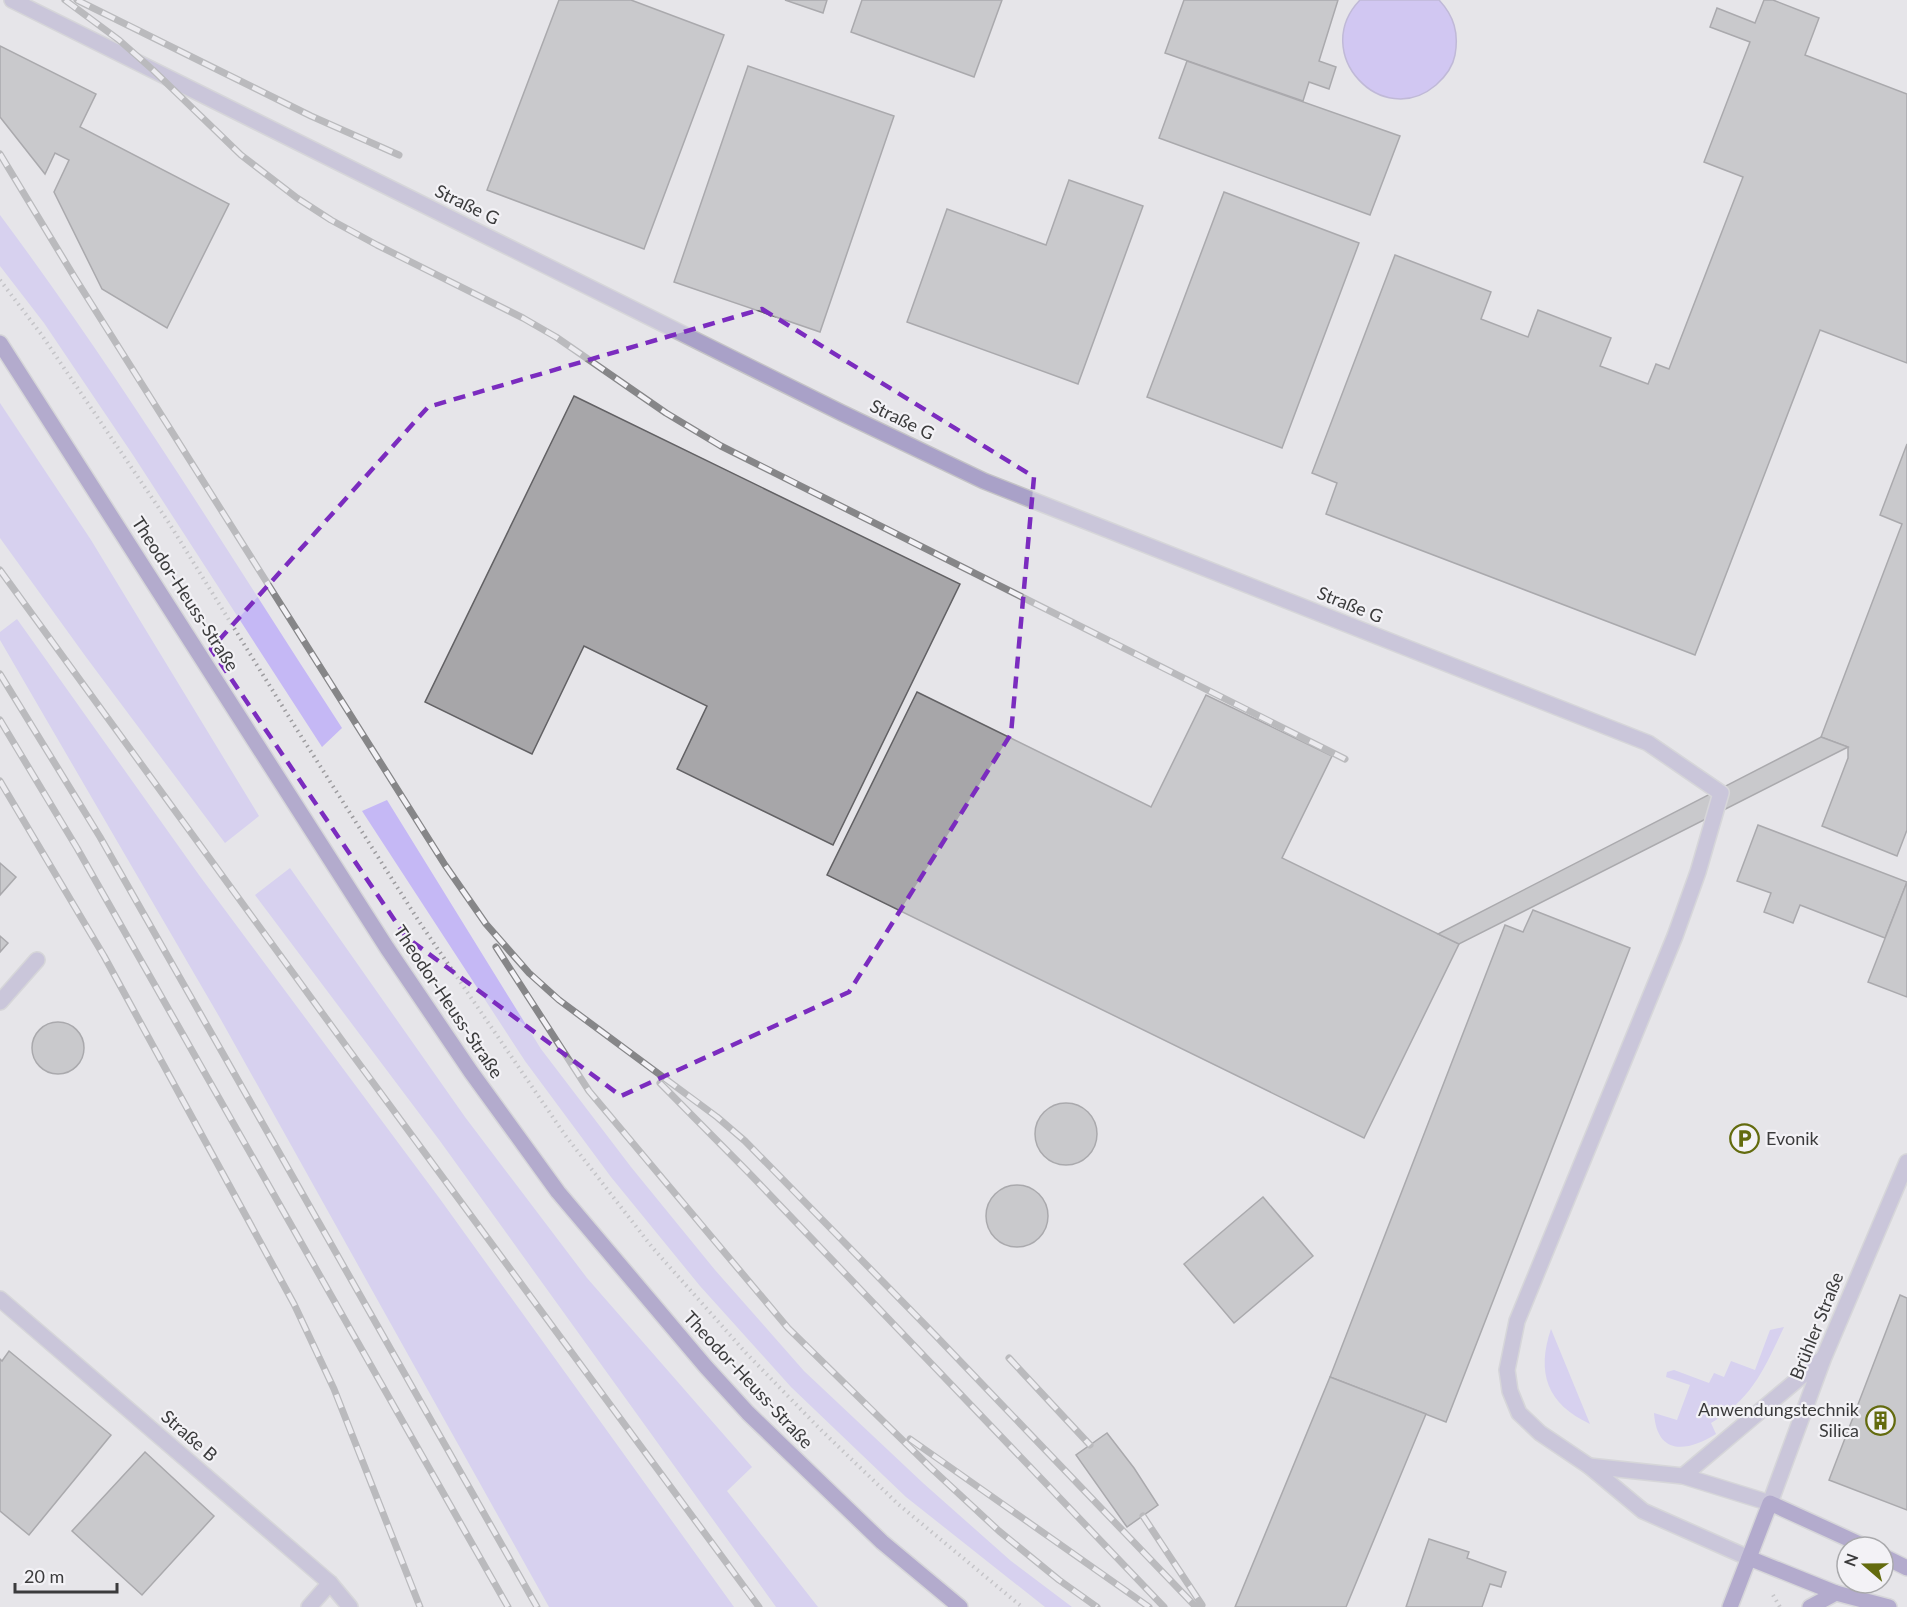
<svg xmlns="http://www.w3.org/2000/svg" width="1907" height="1607" font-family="Lato,sans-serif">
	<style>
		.green { fill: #c5b8f5 }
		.water { fill: #b9a3fc; stroke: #9384c2; stroke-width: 1.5 }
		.building { fill: #a7a6a9; stroke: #626164; stroke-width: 1.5 }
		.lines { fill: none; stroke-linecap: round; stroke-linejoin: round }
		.minor-casing { stroke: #c4c3c6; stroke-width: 18 }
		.major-casing { stroke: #c4c3c6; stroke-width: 18 }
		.path { stroke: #9d9c9f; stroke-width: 4; stroke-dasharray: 1.5 4.5; stroke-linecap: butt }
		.minor { stroke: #a9a1c8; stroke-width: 15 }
		.major { stroke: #7765ac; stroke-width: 15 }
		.rail-casing { stroke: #868688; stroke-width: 7 }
		.rail { stroke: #f3f2f6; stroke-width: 4.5; stroke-dasharray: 14; stroke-linecap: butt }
		.marked { fill: none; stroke: #7b2cbf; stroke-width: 4.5; stroke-dasharray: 12 8; stroke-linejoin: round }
		.labels { text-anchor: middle; stroke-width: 4.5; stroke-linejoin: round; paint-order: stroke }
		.street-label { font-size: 18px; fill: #3b3b3c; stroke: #f3f2f6 }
		.poi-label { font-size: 18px; fill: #3b3b3c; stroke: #f3f2f6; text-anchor: start }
	</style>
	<rect width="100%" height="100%" fill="#e6e5e9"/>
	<!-- green -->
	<g class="green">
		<path d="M0 215C123 380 230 556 342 728L322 747 133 455 44 323 0 266Z"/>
		<path d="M0 403 91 540 259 816 225 843 86 657 0 538Z"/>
		<path d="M17 619 199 875 440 1199 734 1607H549L220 1018 0 640V632Z"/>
		<path d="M387 800 541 1049 631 1167 715 1270 804 1371 923 1483 1011 1561 1072 1607H1045L906 1497 791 1387 700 1286 611 1177 525 1061 362 811Z"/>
		<path d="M290 868 465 1117 587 1278 752 1467 727 1491 818 1607H776L440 1141 255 895Z"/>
		<path d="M1784 1327C1764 1369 1753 1398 1711 1423L1716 1434C1687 1452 1657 1456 1654 1413L1677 1420 1690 1385 1666 1377 1667 1372 1674 1370 1709 1383 1714 1373 1724 1377 1731 1361 1755 1370 1770 1330Z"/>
		<path d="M1551 1329 1590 1424C1547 1404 1536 1373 1551 1329Z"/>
	</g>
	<!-- water -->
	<path class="water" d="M1360 0H1439C1454 16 1459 33 1455 55 1453 66 1445 77 1436 85 1382 131 1309 53 1360 0Z"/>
	<!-- building -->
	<g class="building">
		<path d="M559 0H631L724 35 644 249 487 190Z"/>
		<path d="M785 0H827L823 13Z"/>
		<path d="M862 0H1002L974 77 851 32Z"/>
		<path d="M1184 0H1338L1319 61 1336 67 1329 89 1309 82 1303 101 1165 53Z"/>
		<path d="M1764 0H1773L1819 18 1805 55 1907 94V363L1820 330 1695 655 1326 514 1337 483 1312 473 1395 255 1491 292 1481 319 1528 337 1538 310 1611 338 1600 366 1648 384 1656 364 1669 369 1743 177 1704 162 1750 42 1710 27 1717 8 1755 23Z"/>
		<path d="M0 46 96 94 80 127 229 204 167 328 102 289 54 192 69 160 55 153 45 174 0 117Z"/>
		<path d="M1187 61 1400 136 1370 215 1159 138Z"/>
		<path d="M748 66 894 116 820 332 674 282Z"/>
		<path d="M1069 180 1143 206 1078 384 907 322 947 209 1046 245Z"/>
		<path d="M1224 192 1359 243 1282 448 1147 397Z"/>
		<path d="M574 396 960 584 833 845 677 769 707 706 584 646 532 754 425 702Z"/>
		<path d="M1907 444V830L1897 856 1822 826 1848 758V747L1821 737 1902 524 1880 515Z"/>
		<path d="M917 692 1151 807 1206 695 1332 756 1282 858 1459 944 1364 1138 827 875Z"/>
		<path d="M1821 737 1848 747 1459 944 1438 934Z"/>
		<path d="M1758 825 1907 882 1885 938 1800 905 1793 923 1764 912 1771 893 1737 881Z"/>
		<path d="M0 863 16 877 0 895Z"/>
		<path d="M1907 882V997L1868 982Z"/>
		<path d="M1533 910 1630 948 1446 1422 1330 1377 1505 925 1523 932Z"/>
		<path d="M0 936 8 943 0 952Z"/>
		<circle cx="58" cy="1048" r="26"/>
		<circle cx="1066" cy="1134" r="31"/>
		<circle cx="1017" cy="1216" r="31"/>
		<path d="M1263 1197 1313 1256 1234 1323 1184 1264Z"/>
		<path d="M1900 1295 1907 1298V1510L1829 1480Z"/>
		<path d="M9 1351 111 1435 29 1535 0 1511V1359L2 1361Z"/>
		<path d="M1330 1377 1426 1414 1346 1607H1235Z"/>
		<path d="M1107 1433 1134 1468 1158 1505 1127 1527 1076 1455Z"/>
		<path d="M145 1452 214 1516 142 1595 72 1531Z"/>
		<path d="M1429 1539 1469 1552 1467 1558 1506 1572 1501 1587 1490 1584 1482 1607H1406Z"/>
	</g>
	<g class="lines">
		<defs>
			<g id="minor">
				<path d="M12 0 842 413 984 481 1648 743 1721 793 1698 872 1675 936 1517 1321 1507 1370 1510 1391 1519 1413 1540 1433 1589 1466 1643 1511 1749 1558"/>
				<path d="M0 1002 37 960"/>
				<path d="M0 1299 330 1583 350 1607"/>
				<path d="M1589 1466 1683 1476 1770 1503 1824 1357 1907 1162"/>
				<path d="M1683 1476 1822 1359"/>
				<path d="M309 1607 330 1583"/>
			</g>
			<g id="major">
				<path d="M0 343 387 948 471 1072 558 1192 706 1367 748 1413 882 1542 960 1607"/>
				<path d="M1883 1556 1907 1568"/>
				<path d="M1749 1558 1836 1593 1889 1607"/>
				<path d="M1730 1607 1770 1503 1866 1547"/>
				<path d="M1810 1607 1836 1593"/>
			</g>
		</defs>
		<!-- minor casing -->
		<use href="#minor" class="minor-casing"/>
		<!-- major casing -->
		<use href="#major" class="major-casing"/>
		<!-- path -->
		<g class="path">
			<path d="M0 280 41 334 169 523 294 725 420 923 565 1135 652 1247 746 1353 820 1429 898 1504 1022 1607"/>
			<path d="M1773 1595 1780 1607"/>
		</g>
		<!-- minor -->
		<use href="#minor" class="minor"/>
		<!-- major -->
		<use href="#major" class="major"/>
		<defs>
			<g id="rail">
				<path d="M65 0 119 40 153 70 241 155 297 198 331 220 377 245 523 318 556 337 666 413 721 446 1345 759"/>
				<path d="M77 0 311 116 399 155"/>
				<path d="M0 154 75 278 445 865 486 924 529 973 559 1000 717 1117 745 1141 936 1336 1196 1607"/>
				<path d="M0 570 349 1050 759 1607"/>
				<path d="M0 674 100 837 537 1607"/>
				<path d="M0 720 77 848 508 1607"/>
				<path d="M0 781 104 956 294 1304 334 1389 420 1607"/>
				<path d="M496 947 589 1091 788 1328 931 1468 999 1531 1059 1580 1097 1607"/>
				<path d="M660 1083 749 1173 1164 1607"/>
				<path d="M1009 1358 1090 1445"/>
				<path d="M910 1439 1149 1607"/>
				<path d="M1143 1516 1202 1605"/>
			</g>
		</defs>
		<!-- rail casing -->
		<use href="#rail" class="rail-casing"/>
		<!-- rail -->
		<use href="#rail" class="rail"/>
	</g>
	<!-- marked area -->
	<path d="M0 0H1907V1607H0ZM762 309 1034 477 1011 734 849 992 621 1096 406 937 211 649 428 407Z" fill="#e6e5e9" fill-opacity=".55" fill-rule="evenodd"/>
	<path class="marked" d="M762 309 1034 477 1011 734 849 992 621 1096 406 937 211 649 428 407Z"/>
	<!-- icons -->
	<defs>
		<symbol id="parking-ring" viewBox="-11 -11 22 22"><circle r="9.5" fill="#f3f2f6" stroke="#636b0e" stroke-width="1.5"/><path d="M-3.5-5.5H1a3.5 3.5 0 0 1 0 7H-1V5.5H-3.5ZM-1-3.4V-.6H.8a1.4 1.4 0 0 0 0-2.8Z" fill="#636b0e"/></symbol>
		<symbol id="building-ring" viewBox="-11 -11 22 22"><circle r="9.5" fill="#f3f2f6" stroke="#636b0e" stroke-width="1.5"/><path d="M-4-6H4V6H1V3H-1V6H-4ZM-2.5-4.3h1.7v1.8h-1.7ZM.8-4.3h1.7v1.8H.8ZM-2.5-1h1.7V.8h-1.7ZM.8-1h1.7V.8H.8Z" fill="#636b0e"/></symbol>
	</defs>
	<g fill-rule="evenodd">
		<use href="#parking-ring" x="1728" y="1122" width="33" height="33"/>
		<use href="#building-ring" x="1864" y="1404" width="33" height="33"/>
	</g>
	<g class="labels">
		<!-- street labels -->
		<g class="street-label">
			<text transform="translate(467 205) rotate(26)" y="6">Straße G</text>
			<text transform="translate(902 420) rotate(26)" y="6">Straße G</text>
			<text transform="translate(185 594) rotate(57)" y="6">Theodor-Heuss-Straße</text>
			<text transform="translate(1350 605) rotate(22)" y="6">Straße G</text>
			<text transform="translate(448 1002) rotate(56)" y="6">Theodor-Heuss-Straße</text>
			<text transform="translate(1817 1326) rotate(-68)" y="6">Brühler Straße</text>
			<text transform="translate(748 1380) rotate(47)" y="6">Theodor-Heuss-Straße</text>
			<text transform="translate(189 1436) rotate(41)" y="6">Straße B</text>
		</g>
		<!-- poi labels -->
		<g class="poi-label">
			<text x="1766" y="1145">Evonik</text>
			<text x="1859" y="1416" text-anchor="end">Anwendungstechnik<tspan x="1859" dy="21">Silica</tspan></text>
		</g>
	</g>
	<!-- north arrow -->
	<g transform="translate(1865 1565) rotate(290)"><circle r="28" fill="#f3f2f6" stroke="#a9a9ac" stroke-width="1.5"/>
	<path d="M0-4.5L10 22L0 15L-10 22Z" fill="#636b0e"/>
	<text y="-9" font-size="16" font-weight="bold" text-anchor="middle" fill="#3b3b3c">N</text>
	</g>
	<!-- scale -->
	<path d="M15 1583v9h102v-9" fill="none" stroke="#3b3b3c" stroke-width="3"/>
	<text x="24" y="1583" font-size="18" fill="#3b3b3c" stroke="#f3f2f6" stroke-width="4.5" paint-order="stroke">20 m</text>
</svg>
